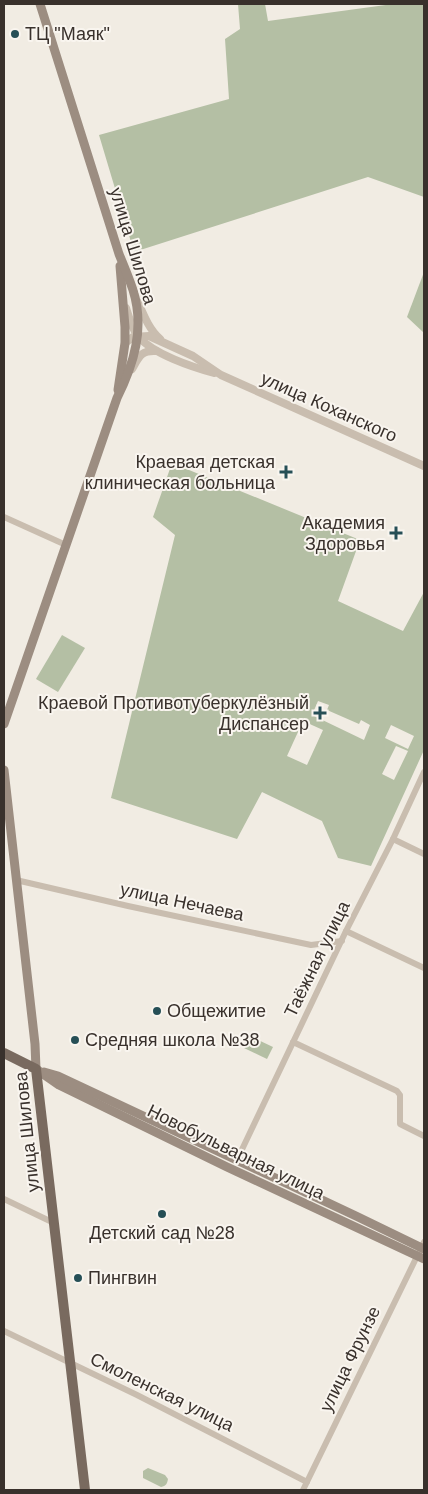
<svg xmlns="http://www.w3.org/2000/svg" width="428" height="1494" font-family="Arial,sans-serif">
	<style>
		.green { fill: #b4bfa4; fill-rule: evenodd }
		.lines { fill: none; stroke-linecap: round; stroke-linejoin: round }
		.minor { stroke: #c9bdaf; stroke-width: 6 }
		.tertiary { stroke: #c9bdaf; stroke-width: 8 }
		.secondary { stroke: #9c8d81; stroke-width: 9 }
		.primary { stroke: #796a5f; stroke-width: 10 }
		.poi-dot { fill: #264f56; stroke: #f9f5ef; stroke-width: 2 }
		.labels { text-anchor: middle; stroke-width: 4; stroke-linejoin: round; paint-order: stroke }
		.poi-label { font-size: 18px; fill: #39312c; stroke: #f9f5ef; text-anchor: start }
		.street-label { font-size: 18px; fill: #39312c; stroke: #f9f5ef }
	</style>
	<rect width="100%" height="100%" fill="#f1ece3"/>
	<!-- green -->
	<g class="green">
		<path d="M238 4H265L268 21 393 4H424V197L368 177 134 252 99 135 229 99 225 39 240 29Z"/>
		<path d="M424 272V333L407 317Z"/>
		<path d="M172 463 360 540 338 601 403 631 424 592V750L371 866 338 858 322 821 262 792 237 839 111 798 175 535 153 517ZM318 701 329 705 327 710 359 724 361 720 370 725 364 740 312 715ZM303 721 323 730 307 765 287 756ZM391 725 414 736 408 749 385 738ZM396 746 408 751 394 780 382 774Z"/>
		<path d="M62 635 85 648 58 692 36 679Z"/>
		<path d="M250 1036 273 1047 267 1059 244 1048Z"/>
		<path d="M148 1468 165 1475 168 1479C167 1484 166 1486 161 1487L143 1478V1471Z"/>
	</g>
	<g class="lines">
		<!-- minor -->
		<g class="minor">
			<path d="M4 517 66 545"/>
			<path d="M393 839 424 854"/>
			<path d="M16 880 128 906 311 945 342 941"/>
			<path d="M346 931 424 968"/>
			<path d="M293 1042 397 1091 400 1095V1124L424 1136"/>
			<path d="M237 1160 346 931 393 839 424 772"/>
			<path d="M4 1199 54 1223"/>
			<path d="M4 1331 137 1395 307 1482"/>
			<path d="M303 1490 424 1242"/>
		</g>
		<!-- tertiary -->
		<g class="tertiary">
			<path d="M138 302C144 316 149 329 160 339"/>
			<path d="M126 308C129 318 132 329 139 337 153 354 192 367 214 373"/>
			<path d="M125 343 133 337 149 336 193 356 221 375 424 466"/>
			<path d="M132 369C139 357 141 350 156 351"/>
		</g>
		<!-- secondary -->
		<g class="secondary">
			<path d="M118 390 125 343V327L120 266"/>
			<path d="M4 724 117 398C134 364 145 328 133 290 129 278 124 266 119 254L40 4"/>
			<path d="M4 770 35 1044 36 1069"/>
			<path d="M36 1069 59 1085 227 1167 424 1259"/>
			<path d="M44 1072 58 1076 356 1216 424 1249"/>
		</g>
		<!-- primary -->
		<path class="primary" d="M4 1053 36 1069 85 1490"/>
	</g>
	<!-- markers -->
	<g class="poi-dot">
		<circle cx="15" cy="34" r="5"/>
		<path d="M283.5 464.5h5v5h5v5h-5v5h-5v-5h-5v-5h5z"/>
		<path d="M393.5 525.5h5v5h5v5h-5v5h-5v-5h-5v-5h5z"/>
		<path d="M317.5 705.5h5v5h5v5h-5v5h-5v-5h-5v-5h5z"/>
		<circle cx="157" cy="1011" r="5"/>
		<circle cx="75" cy="1040" r="5"/>
		<circle cx="162" cy="1214" r="5"/>
		<circle cx="78" cy="1278" r="5"/>
	</g>
	<g class="labels">
		<!-- poi labels -->
		<g class="poi-label">
			<text x="25" y="40">ТЦ "Маяк"</text>
			<text x="275" y="468" text-anchor="end">Краевая детская<tspan x="275" dy="21">клиническая больница</tspan></text>
			<text x="385" y="529" text-anchor="end">Академия<tspan x="385" dy="21">Здоровья</tspan></text>
			<text x="309" y="709" text-anchor="end">Краевой Противотуберкулёзный<tspan x="309" dy="21">Диспансер</tspan></text>
			<text x="167" y="1017">Общежитие</text>
			<text x="85" y="1046">Средняя школа №38</text>
			<text x="162" y="1239" text-anchor="middle">Детский сад №28</text>
			<text x="88" y="1284">Пингвин</text>
		</g>
		<!-- street labels -->
		<g class="street-label">
			<text transform="translate(133 246) rotate(73)" y="6">улица Шилова</text>
			<text transform="translate(329 407) rotate(24)" y="6">улица Коханского</text>
			<text transform="translate(182 902) rotate(12)" y="6">улица Нечаева</text>
			<text transform="translate(317 959) rotate(-64)" y="6">Таёжная улица</text>
			<text transform="translate(27 1132) rotate(-96)" y="6">улица Шилова</text>
			<text transform="translate(236 1152) rotate(26)" y="6">Новобульварная улица</text>
			<text transform="translate(350 1359) rotate(-64)" y="6">улица Фрунзе</text>
			<text transform="translate(162 1392) rotate(26)" y="6">Смоленская улица</text>
		</g>
	</g>
	<!-- border -->
	<rect width="428" height="1494" fill="none" stroke="#39312c" stroke-width="10"/>
</svg>
